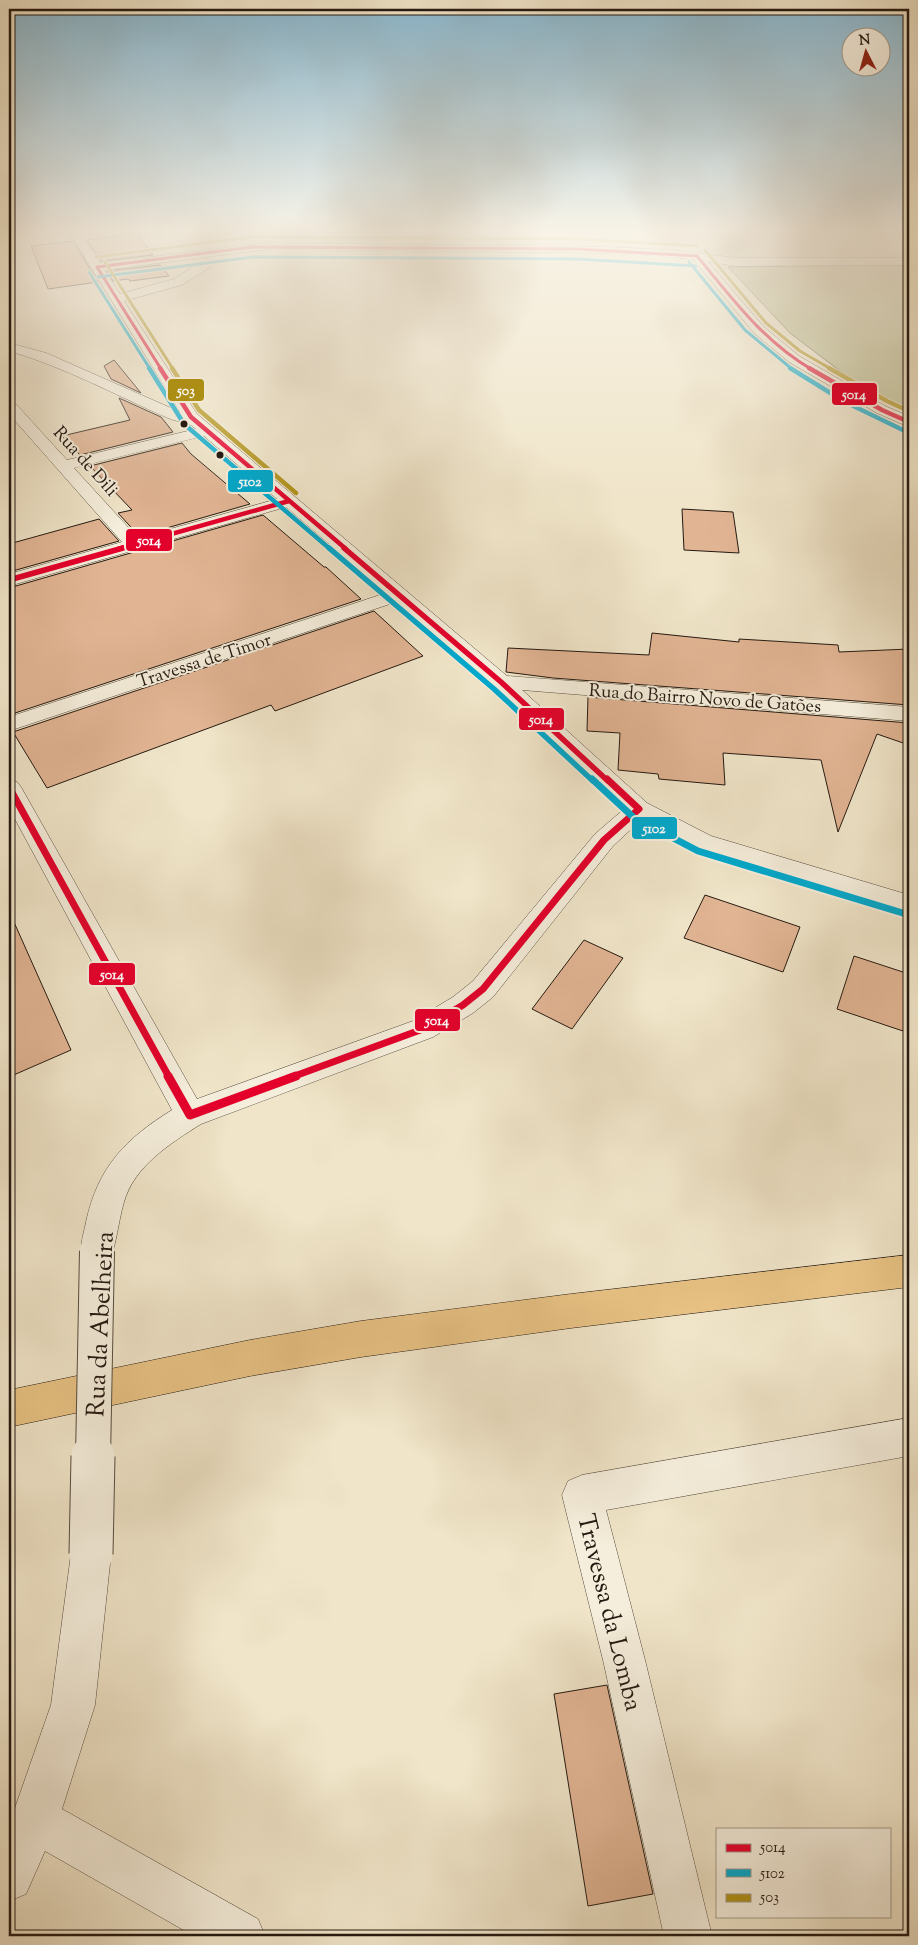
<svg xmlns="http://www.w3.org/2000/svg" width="918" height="1945" font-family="'Sorts Mill Goudy',serif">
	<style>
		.green { fill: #bfc393; stroke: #726e52 }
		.building { fill: #e1b493; stroke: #241911 }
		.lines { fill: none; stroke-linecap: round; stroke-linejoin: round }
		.street-casing { stroke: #574c3f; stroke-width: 1 }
		.highway-casing { stroke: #241911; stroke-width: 1 }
		.street { fill: #f5eedc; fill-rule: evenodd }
		.highway { fill: #e8c284; fill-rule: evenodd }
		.street-bridge-far1-casing { stroke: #574c3f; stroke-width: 36; stroke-linecap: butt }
		.street-bridge-casing { stroke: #574c3f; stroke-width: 45; stroke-linecap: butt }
		.street-bridge-far1 { stroke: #f5eedc; stroke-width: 34 }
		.street-bridge { stroke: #f5eedc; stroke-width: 43 }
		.bus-1-far4-casing { stroke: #f5eedc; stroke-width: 5 }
		.bus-1-far3-casing { stroke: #f5eedc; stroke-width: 6 }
		.bus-1-far2-casing { stroke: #f5eedc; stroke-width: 8 }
		.bus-1-far1-casing { stroke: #f5eedc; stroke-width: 11 }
		.bus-1-casing { stroke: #f5eedc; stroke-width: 13 }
		.bus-2-far3-casing { stroke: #f5eedc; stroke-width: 5 }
		.bus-2-far2-casing { stroke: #f5eedc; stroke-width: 6 }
		.bus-2-far1-casing { stroke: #f5eedc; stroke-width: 8 }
		.bus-2-casing { stroke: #f5eedc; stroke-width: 11 }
		.bus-3-far1-casing { stroke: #f5eedc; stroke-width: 5 }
		.bus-3-casing { stroke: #f5eedc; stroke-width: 6 }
		.bus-1-far4 { stroke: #e4002b; stroke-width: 3 }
		.bus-1-far3 { stroke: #e4002b; stroke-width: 4.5 }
		.bus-1-far2 { stroke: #e4002b; stroke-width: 5.5 }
		.bus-1-far1 { stroke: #e4002b; stroke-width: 7 }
		.bus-1 { stroke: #e4002b; stroke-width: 9 }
		.bus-2-far3 { stroke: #00a9ce; stroke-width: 3 }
		.bus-2-far2 { stroke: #00a9ce; stroke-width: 4.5 }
		.bus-2-far1 { stroke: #00a9ce; stroke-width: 5.5 }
		.bus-2 { stroke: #00a9ce; stroke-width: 7 }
		.bus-3-far1 { stroke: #b09114; stroke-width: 3 }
		.bus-3 { stroke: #b09114; stroke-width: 4.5 }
		.bus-dot { fill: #241911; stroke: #f5eedc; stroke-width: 2 }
		.labels { text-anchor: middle; stroke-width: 4; stroke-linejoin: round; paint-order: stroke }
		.far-street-label { font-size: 18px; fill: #241911; stroke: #f5eedc }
		.near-street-label { font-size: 25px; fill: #241911; stroke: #f5eedc }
		.line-badge { stroke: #f5eedc; stroke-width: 2 }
		.badge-label { font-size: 14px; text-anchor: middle; font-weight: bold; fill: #fff }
	</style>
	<rect width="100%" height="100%" fill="#f0e5c9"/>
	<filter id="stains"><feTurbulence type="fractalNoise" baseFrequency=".004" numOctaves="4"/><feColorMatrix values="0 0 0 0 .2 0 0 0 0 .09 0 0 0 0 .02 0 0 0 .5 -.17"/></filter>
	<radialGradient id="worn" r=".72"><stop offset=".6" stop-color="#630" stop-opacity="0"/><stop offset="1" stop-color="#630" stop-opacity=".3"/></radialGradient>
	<!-- green -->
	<path class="green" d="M909 265V411L852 380 790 333 728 267Z"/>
	<!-- building -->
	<g class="building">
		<path d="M137 233 153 255 101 261 87 240Z"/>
		<path d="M73 241 98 282 48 289 31 246Z"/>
		<path d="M160 265 169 276 130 281 128 279 113 281 107 271Z"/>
		<path d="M114 360 141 393 111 379 104 366Z"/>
		<path d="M119 398 161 417 173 432 80 455 62 436 130 420Z"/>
		<path d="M182 443 191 454 250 504 139 536 118 513 132 510 90 466Z"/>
		<path d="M682 509 733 512 739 553 684 550Z"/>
		<path d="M263 515 324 567H326L361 599 9 715V588Z"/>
		<path d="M99 519 119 541 9 572V544Z"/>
		<path d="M374 611 423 656 275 711 271 705 47 788 13 732Z"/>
		<path d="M652 633 739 642V639L838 645 839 652 909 649V705L553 678 506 672 508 648 649 655Z"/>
		<path d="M588 697 909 723V745L877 734 838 832 821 760 723 753 725 785 659 779 658 774 618 770 620 733 587 731Z"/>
		<path d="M705 895 800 927 783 972 684 938Z"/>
		<path d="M9 911 71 1050 9 1077Z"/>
		<path d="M584 940 623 958 572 1029 532 1009Z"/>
		<path d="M854 956 909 974V1033L837 1009Z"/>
		<path d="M607 1685 653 1894 588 1906 554 1694Z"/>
	</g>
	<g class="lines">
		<defs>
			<g id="street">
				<path d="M67 228H77L100 263 269 243 607 247 670 250 737 258H909V265L737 266 708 262 764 327 799 356 887 407 909 416V427L877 413 789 362 754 333 694 260 670 256 607 253 269 249 104 270 120 294 174 279 201 262H209L211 265 209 268 182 285 124 301 197 414 507 676 909 707V721L522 690 647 803 711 836 909 895V913L693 848 641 820 613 846 493 997 473 1013 433 1037 201 1124C171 1143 134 1166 124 1202 118 1222 117 1243 109 1262L97 1267 85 1262C78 1247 83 1238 86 1222 98 1167 125 1139 172 1110L9 808V779L17 782 21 787 197 1099 413 1021 453 997 473 981 595 834 624 809 494 686 396 602 9 731V717L386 593 286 507 9 586V574L122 542 9 414V401L14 402 67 460 196 429C183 418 182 424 168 418 115 395 65 367 9 351V343L46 353 180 412ZM204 436 277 499 138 538 74 468Z"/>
				<path d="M909 1418V1456L606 1510 645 1660 712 1936H664L603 1660 562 1495 568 1481 582 1475Z"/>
				<path d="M91 1534 105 1540 111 1554 95 1705 62 1809 258 1919 265 1936H194L45 1851 26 1894 9 1901V1825L51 1705 71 1554 77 1540Z"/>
			</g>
			<path id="highway" d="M909 1255V1287L571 1328 361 1357 250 1376 9 1427V1390L250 1340 361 1321 571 1294Z"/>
		</defs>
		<!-- street casing -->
		<use href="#street" class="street-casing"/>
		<!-- highway casing -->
		<use href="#highway" class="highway-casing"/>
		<!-- street -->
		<use href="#street" class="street"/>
		<!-- highway -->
		<use href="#highway" class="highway"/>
		<defs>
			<path id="street-bridge-far1" d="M93 1458 97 1251"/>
			<path id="street-bridge" d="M91 1554 93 1456"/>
		</defs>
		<!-- street-bridge-far1 casing -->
		<use href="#street-bridge-far1" class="street-bridge-far1-casing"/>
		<!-- street-bridge casing -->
		<use href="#street-bridge" class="street-bridge-casing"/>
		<!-- street-bridge-far1 -->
		<use href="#street-bridge-far1" class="street-bridge-far1"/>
		<!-- street-bridge -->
		<use href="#street-bridge" class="street-bridge"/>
		<defs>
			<g id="bus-1-far4">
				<path d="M697 256C732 298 763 341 811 369"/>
				<path d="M97 267 252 247 577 249 697 256"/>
				<path d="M97 267 161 369"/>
			</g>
			<g id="bus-1-far3">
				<path d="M160 368 191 417 346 549"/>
				<path d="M809 368 882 410 909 422"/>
				<path d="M118 549 289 501"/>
			</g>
			<g id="bus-1-far2">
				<path d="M344 548 501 682 608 781"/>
				<path d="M9 580 123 548"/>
			</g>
			<g id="bus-1-far1">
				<path d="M9 787 169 1077"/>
				<path d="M292 1077 423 1029 463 1005 483 989 604 840 639 809 607 779"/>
			</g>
			<path id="bus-1" d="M168 1076 190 1115 296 1076"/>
			<g id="bus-2-far3">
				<path d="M689 262 745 330 792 369"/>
				<path d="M89 272 150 369"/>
				<path d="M98 277 253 257 577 259 696 266"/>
			</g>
			<g id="bus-2-far2">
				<path d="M149 368 184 424 330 549"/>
				<path d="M790 368 845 402 905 431"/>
			</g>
			<path id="bus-2-far1" d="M329 548 494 689 593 781"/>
			<path id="bus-2" d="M592 779 633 817 698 851 906 914"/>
			<g id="bus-3-far1">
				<path d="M705 250 766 323 800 351 831 369"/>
				<path d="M96 257 252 237 577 239 698 246"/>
				<path d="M105 262 173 369"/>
			</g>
			<g id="bus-3">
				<path d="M172 368 199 410 296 493"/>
				<path d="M829 368 887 401 909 411"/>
			</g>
		</defs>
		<!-- bus-1-far4 casing -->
		<use href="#bus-1-far4" class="bus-1-far4-casing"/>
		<!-- bus-1-far3 casing -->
		<use href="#bus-1-far3" class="bus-1-far3-casing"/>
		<!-- bus-1-far2 casing -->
		<use href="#bus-1-far2" class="bus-1-far2-casing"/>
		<!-- bus-1-far1 casing -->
		<use href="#bus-1-far1" class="bus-1-far1-casing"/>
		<!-- bus-1 casing -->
		<use href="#bus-1" class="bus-1-casing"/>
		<!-- bus-2-far3 casing -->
		<use href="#bus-2-far3" class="bus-2-far3-casing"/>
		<!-- bus-2-far2 casing -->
		<use href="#bus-2-far2" class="bus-2-far2-casing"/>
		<!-- bus-2-far1 casing -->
		<use href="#bus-2-far1" class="bus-2-far1-casing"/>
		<!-- bus-2 casing -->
		<use href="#bus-2" class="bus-2-casing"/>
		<!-- bus-3-far1 casing -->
		<use href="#bus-3-far1" class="bus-3-far1-casing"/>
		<!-- bus-3 casing -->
		<use href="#bus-3" class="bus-3-casing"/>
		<!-- bus-1-far4 -->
		<use href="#bus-1-far4" class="bus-1-far4"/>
		<!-- bus-1-far3 -->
		<use href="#bus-1-far3" class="bus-1-far3"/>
		<!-- bus-1-far2 -->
		<use href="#bus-1-far2" class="bus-1-far2"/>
		<!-- bus-1-far1 -->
		<use href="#bus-1-far1" class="bus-1-far1"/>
		<!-- bus-1 -->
		<use href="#bus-1" class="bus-1"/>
		<!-- bus-2-far3 -->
		<use href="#bus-2-far3" class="bus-2-far3"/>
		<!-- bus-2-far2 -->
		<use href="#bus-2-far2" class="bus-2-far2"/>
		<!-- bus-2-far1 -->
		<use href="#bus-2-far1" class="bus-2-far1"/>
		<!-- bus-2 -->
		<use href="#bus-2" class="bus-2"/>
		<!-- bus-3-far1 -->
		<use href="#bus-3-far1" class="bus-3-far1"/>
		<!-- bus-3 -->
		<use href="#bus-3" class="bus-3"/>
	</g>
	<!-- sky -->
	<linearGradient id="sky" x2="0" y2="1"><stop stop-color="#89b9d2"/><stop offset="0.46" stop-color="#f8f3e7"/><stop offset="1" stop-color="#f8f3e7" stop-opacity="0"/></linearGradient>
	<rect width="918" height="500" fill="url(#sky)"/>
	<!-- markers -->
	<g class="bus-dot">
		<circle cx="184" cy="424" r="4.5"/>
		<circle cx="220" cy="455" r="4.5"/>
	</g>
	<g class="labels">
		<!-- far-street labels -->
		<g class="far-street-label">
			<text transform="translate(86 461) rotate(48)" y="6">Rua de Dili</text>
			<text transform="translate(204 660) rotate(-18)" y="6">Travessa de Timor</text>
			<text transform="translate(705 698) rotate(4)" y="6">Rua do Bairro Novo de Gatões</text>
		</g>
		<!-- near-street labels -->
		<g class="near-street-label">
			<text transform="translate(99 1324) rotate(-87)" y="9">Rua da Abelheira</text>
			<text transform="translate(611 1612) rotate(76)" y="9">Travessa da Lomba</text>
		</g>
	</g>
	<g class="line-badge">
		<rect x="167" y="378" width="38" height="24" rx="5" fill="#b09114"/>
		<rect x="831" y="382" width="47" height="24" rx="5" fill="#e4002b"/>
		<rect x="227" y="469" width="47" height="24" rx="5" fill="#00a9ce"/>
		<rect x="125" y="528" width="48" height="24" rx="5" fill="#e4002b"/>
		<rect x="518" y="707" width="47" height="24" rx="5" fill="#e4002b"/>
		<rect x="631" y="816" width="47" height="24" rx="5" fill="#00a9ce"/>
		<rect x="88" y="962" width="48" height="24" rx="5" fill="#e4002b"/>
		<rect x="414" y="1008" width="47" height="24" rx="5" fill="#e4002b"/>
	</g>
	<g class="badge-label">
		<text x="186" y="395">503</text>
		<text x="854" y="399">5014</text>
		<text x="250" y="486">5102</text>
		<text x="149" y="545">5014</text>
		<text x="541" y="724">5014</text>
		<text x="654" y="833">5102</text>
		<text x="112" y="979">5014</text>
		<text x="437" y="1025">5014</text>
	</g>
	<!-- margin -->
	<rect width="918" height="1945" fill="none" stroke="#f0e5c9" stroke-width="30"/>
	<rect x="10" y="10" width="898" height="1925" fill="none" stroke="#241911" stroke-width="2.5"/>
	<rect x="15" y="15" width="888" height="1915" fill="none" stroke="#241911"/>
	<!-- legend -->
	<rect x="716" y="1828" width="175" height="90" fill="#f5eedc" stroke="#a1998b"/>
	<rect x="726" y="1844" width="25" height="8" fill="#e4002b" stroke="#a1998b"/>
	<text x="760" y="1852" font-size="15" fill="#241911">5014</text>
	<rect x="726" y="1869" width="25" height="8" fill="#00a9ce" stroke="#a1998b"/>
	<text x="760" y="1878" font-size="15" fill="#241911">5102</text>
	<rect x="726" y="1894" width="25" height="8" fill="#b09114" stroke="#a1998b"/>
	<text x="760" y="1902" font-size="15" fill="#241911">503</text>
	<!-- north arrow -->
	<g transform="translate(866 52) rotate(354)"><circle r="24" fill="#f5eedc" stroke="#a1998b"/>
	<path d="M0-4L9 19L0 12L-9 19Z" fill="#8f2418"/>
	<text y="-8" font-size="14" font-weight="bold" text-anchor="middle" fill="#241911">N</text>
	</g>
	<rect width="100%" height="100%" filter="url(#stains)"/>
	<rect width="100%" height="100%" fill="url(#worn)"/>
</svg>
